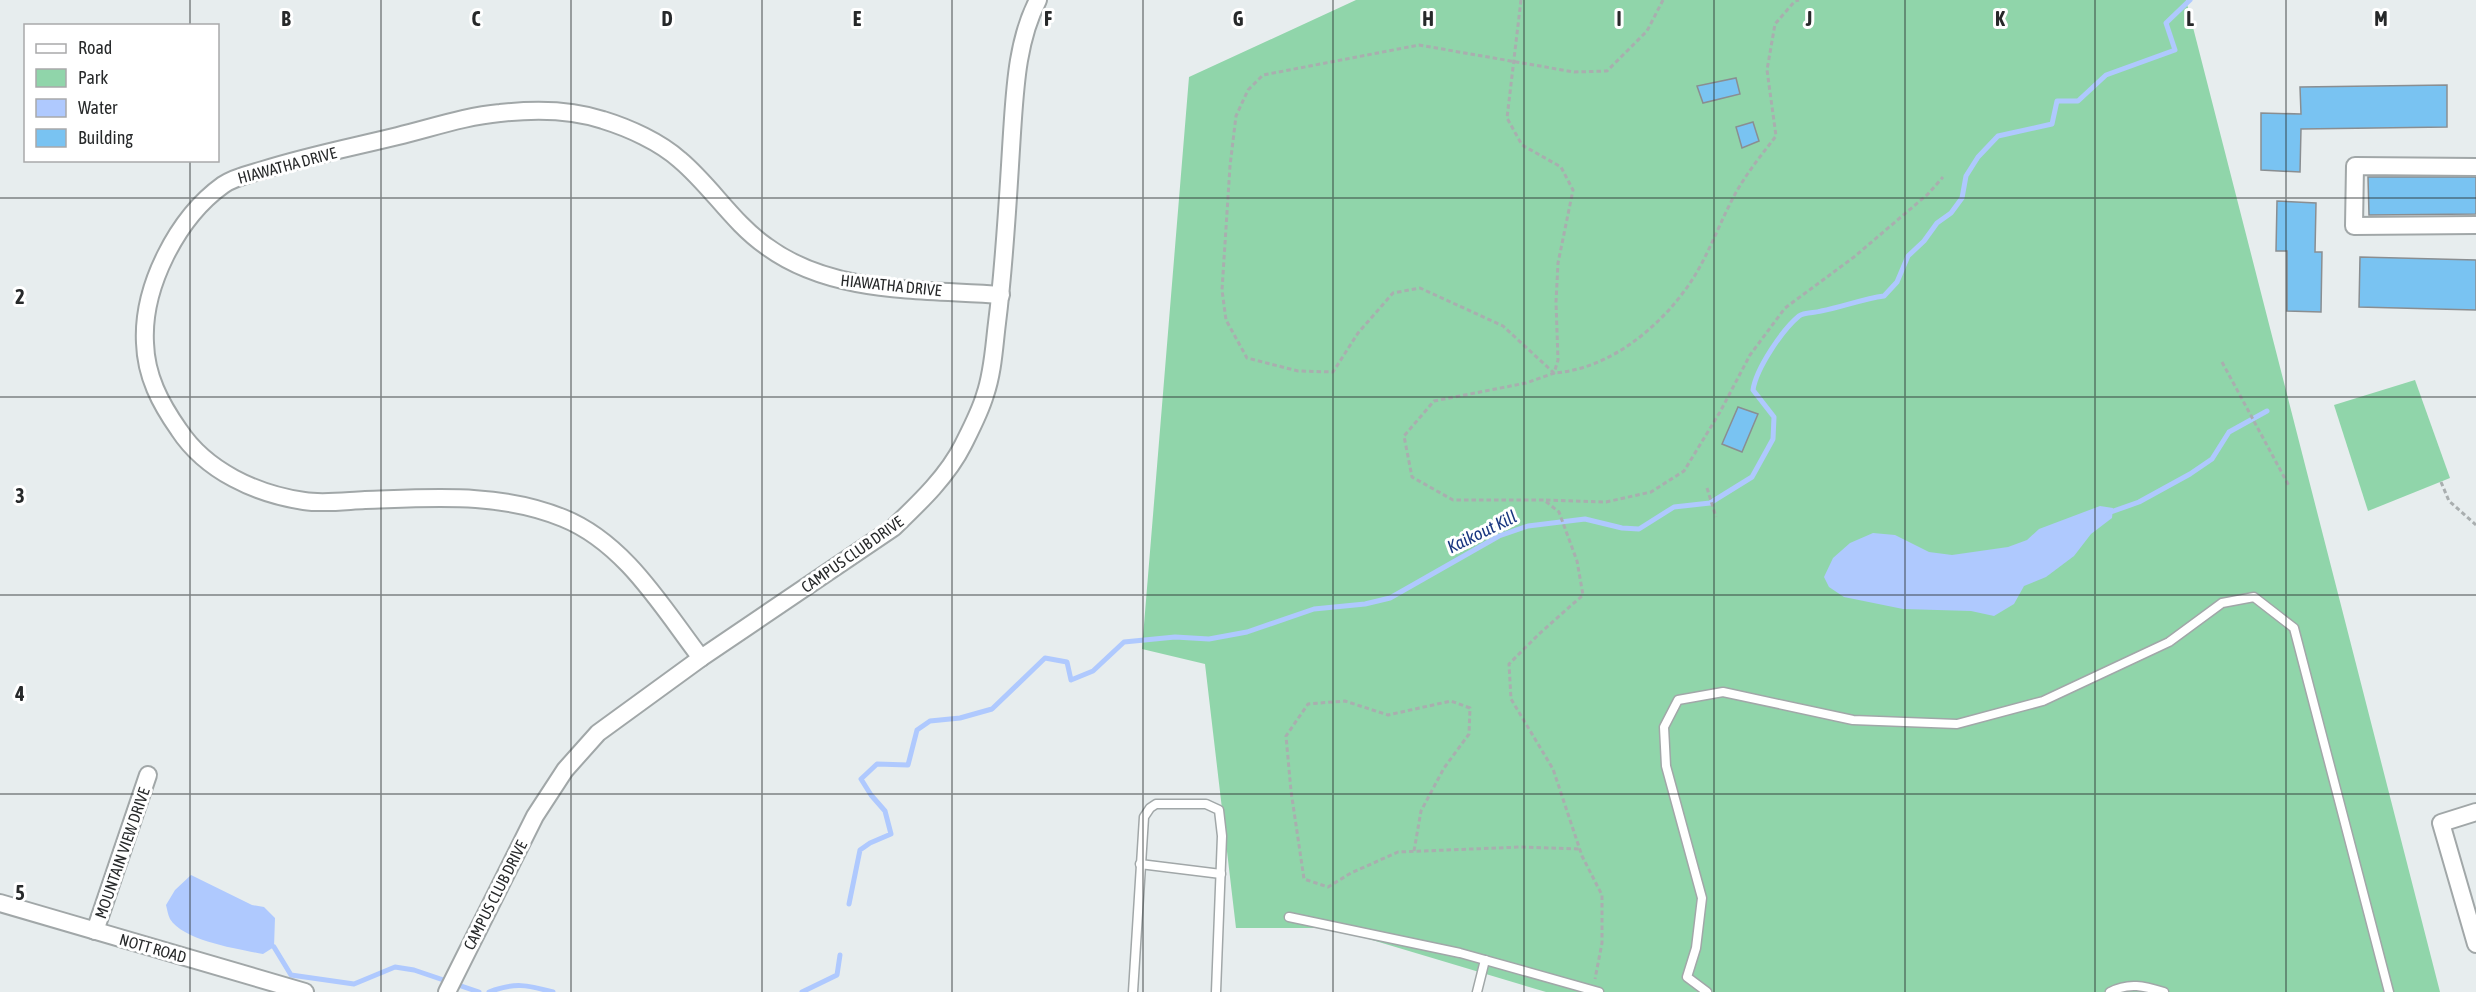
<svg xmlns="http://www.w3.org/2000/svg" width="2476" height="992" font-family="'Asap Condensed',sans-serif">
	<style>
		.green { fill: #90d5aa }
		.water { fill: #afc9fe }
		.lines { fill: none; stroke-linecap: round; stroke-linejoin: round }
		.stream { stroke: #afc9fe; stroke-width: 5 }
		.building { fill: #79c3f2; stroke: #8a8e91; stroke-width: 1.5 }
		.service-casing { stroke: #a1a7a8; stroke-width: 11 }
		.minor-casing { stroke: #a1a7a8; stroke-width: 20 }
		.path { stroke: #a9aeaf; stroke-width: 3; stroke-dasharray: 4.5 3; stroke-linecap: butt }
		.service { stroke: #fff; stroke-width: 8 }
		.minor { stroke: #fff; stroke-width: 16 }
		.grid { fill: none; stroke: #27292a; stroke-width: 1.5; stroke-opacity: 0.55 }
		.labels { text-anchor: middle; stroke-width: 6; stroke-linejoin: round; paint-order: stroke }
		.street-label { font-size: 16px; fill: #27292a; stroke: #fff }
		.water-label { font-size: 18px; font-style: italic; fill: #193780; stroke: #fff }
		.grid-label { font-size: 20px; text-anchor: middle; font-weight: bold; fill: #27292a; stroke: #fff; stroke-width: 6; stroke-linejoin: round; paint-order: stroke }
	</style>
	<rect width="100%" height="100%" fill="#e7edee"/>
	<!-- green -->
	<g class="green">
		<path d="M1356 0H2186L2440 992H1546L1332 928H1236L1205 664 1142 649 1189 77Z"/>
		<path d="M2415 380 2450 478 2368 511 2334 405Z"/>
	</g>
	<!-- water -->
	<g class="water">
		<path d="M2100 506 2113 508 2112 518 2091 534 2074 556 2046 577 2024 586 2014 604 1994 616 1971 611 1903 609 1844 597 1829 587 1824 577 1833 558 1850 543 1873 533 1895 535 1929 552 1952 555 2008 547 2027 540 2039 529Z"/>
		<path d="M191 875 252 905 264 907 275 918 274 947 263 954C238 949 184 941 170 919 168 915 167 909 166 905L175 890Z"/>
	</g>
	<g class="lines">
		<!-- stream -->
		<g class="stream">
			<path d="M2108 513 2139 502 2190 474 2212 459 2229 432 2267 411"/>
			<path d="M849 904 860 850 870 843 891 834 885 811 871 795 861 779 877 764 908 765 917 730 930 721 960 718 992 709 1045 658 1067 662 1071 680 1093 671 1124 642 1175 637 1209 639 1247 632 1314 609 1365 604 1390 598 1499 536 1528 526 1585 519 1622 528 1639 529 1674 507 1710 503 1752 477 1773 439 1774 417 1753 390C1756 369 1782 330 1799 316 1804 312 1815 313 1821 311 1843 307 1862 299 1884 296L1897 282 1908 256 1924 241 1937 223 1951 213 1962 198 1966 176 1978 157 1998 136 2052 124 2057 101H2078L2106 75 2175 50 2166 23 2190 0"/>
			<path d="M274 947 291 975 354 984 395 967 414 970 479 992"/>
			<path d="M489 992C515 982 527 985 553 992"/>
			<path d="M802 992 837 975 840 955"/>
		</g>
	</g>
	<!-- building -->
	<g class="building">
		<path d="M1736 78 1740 94 1703 103 1697 86Z"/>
		<path d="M2447 85V127L2301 129 2300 172 2261 170V113L2301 114 2300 87Z"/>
		<path d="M1753 122 1759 141 1742 148 1736 127Z"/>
		<path d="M2368 177H2476V214L2369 215Z"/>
		<path d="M2277 201 2316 203 2315 252H2322L2321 312 2287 311V251H2276Z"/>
		<path d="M2360 257 2476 260V310L2359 307Z"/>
		<path d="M1738 407 1758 414 1742 452 1722 444Z"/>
	</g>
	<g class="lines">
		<defs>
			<g id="service">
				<path d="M1140 864 1221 874"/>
				<path d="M1289 917 1460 953 1599 992"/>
				<path d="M1133 992 1144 817 1150 808 1156 804H1206L1219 810 1222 836 1216 992"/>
				<path d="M1477 992 1485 960"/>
				<path d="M1707 992 1687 977 1696 948 1702 898 1666 766 1664 727 1678 700 1723 692 1853 720 1957 724 2043 701 2169 642 2222 603 2254 597 2294 628 2389 992"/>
				<path d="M2110 992C2129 982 2144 986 2164 992"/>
			</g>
			<g id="minor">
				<path d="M2476 167 2355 166 2354 226 2476 225"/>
				<path d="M701 658C662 607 625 543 563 518 500 492 431 498 365 500 345 501 323 504 304 501 256 494 206 471 179 430 160 403 146 376 145 343 142 287 177 218 223 185 234 177 250 174 263 170 307 156 353 147 398 136 431 128 466 116 500 113 535 109 570 109 603 120 629 128 660 142 680 160 711 186 733 223 766 246 832 295 923 289 1001 295"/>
				<path d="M2476 812 2441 823 2476 944"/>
				<path d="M0 903 305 992"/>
				<path d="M95 931 148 775"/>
				<path d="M447 992 535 816 565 770 598 733 701 658 893 528C918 504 947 477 963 445 971 429 980 412 985 395 993 372 994 347 997 323 1005 260 1008 196 1012 133 1015 89 1017 40 1038 0"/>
			</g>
		</defs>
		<!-- service casing -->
		<use href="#service" class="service-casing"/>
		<!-- minor casing -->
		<use href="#minor" class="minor-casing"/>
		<!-- path -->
		<g class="path">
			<path d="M1521 0 1507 118 1522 145 1561 167 1573 190 1558 263 1556 302 1558 360 1554 373 1526 383 1434 401 1404 436 1412 477 1453 500H1544L1559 512 1577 561 1583 595 1539 634 1509 664 1511 699 1553 769 1582 856 1602 895V943L1595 979"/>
			<path d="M1663 0 1647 31 1607 71 1574 72 1419 45 1263 75 1248 90 1236 116 1230 166 1222 290 1226 320 1247 358 1298 371 1333 372 1358 333 1393 293 1420 288 1503 326 1554 373C1608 369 1657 330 1688 286 1709 256 1720 220 1738 189 1749 170 1763 153 1776 136L1767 70 1775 24 1795 1 1799 0"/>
			<path d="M2222 362 2289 486"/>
			<path d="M2441 482 2449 501 2476 525"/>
			<path d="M1707 488 1716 517"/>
			<path d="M1546 500 1606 502 1651 492 1684 471 1720 412 1750 355 1785 308 1854 257 1928 194 1943 177"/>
			<path d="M1414 851 1421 811 1444 768 1469 734 1470 708 1451 701 1388 715 1345 701 1308 704 1286 736 1291 791 1304 879 1328 887 1351 873 1398 852 1521 847 1580 849"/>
		</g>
		<!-- service -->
		<use href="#service" class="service"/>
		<!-- minor -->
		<use href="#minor" class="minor"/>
	</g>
	<!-- grid -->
	<path class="grid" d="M190 0V26M381 0V992M571 0V992M762 0V992M952 0V992M1143 0V992M1333 0V992M1524 0V992M1714 0V992M1905 0V992M2095 0V992M2286 0V992M190 160V992M0 198H2476M0 397H2476M0 595H2476M0 794H2476"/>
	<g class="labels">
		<!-- street labels -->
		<g class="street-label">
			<text transform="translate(287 165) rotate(-15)" y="6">HIAWATHA DRIVE</text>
			<text transform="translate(891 285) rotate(6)" y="6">HIAWATHA DRIVE</text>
			<text transform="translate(852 554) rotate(-35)" y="6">CAMPUS CLUB DRIVE</text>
			<text transform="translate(122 853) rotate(-71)" y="6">MOUNTAIN VIEW DRIVE</text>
			<text transform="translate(495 895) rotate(-63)" y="6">CAMPUS CLUB DRIVE</text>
			<text transform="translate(153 948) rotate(16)" y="6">NOTT ROAD</text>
		</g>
		<!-- water labels -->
		<g class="water-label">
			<text transform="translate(1482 532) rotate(-26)" y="6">Kaikout Kill</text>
		</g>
	</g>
	<g class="grid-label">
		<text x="286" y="26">B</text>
		<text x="476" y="26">C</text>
		<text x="667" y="26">D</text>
		<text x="857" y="26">E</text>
		<text x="1048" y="26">F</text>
		<text x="1238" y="26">G</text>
		<text x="1428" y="26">H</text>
		<text x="1619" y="26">I</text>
		<text x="1809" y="26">J</text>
		<text x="2000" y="26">K</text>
		<text x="2190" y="26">L</text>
		<text x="2381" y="26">M</text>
		<text x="20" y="304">2</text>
		<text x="20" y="503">3</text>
		<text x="20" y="701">4</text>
		<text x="20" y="900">5</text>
	</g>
	<!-- legend -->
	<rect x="24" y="24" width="195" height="138" fill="#ffffff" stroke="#a9a9aa" stroke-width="1.5"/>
	<rect x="36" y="44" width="30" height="9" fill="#ffffff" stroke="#a9a9aa" stroke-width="1.5"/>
	<text x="78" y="54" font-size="18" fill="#27292a">Road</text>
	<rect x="36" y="69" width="30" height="18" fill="#90d5aa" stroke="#a9a9aa" stroke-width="1.5"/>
	<text x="78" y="84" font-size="18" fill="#27292a">Park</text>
	<rect x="36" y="99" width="30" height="18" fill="#afc9fe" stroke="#a9a9aa" stroke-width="1.5"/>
	<text x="78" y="114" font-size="18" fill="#27292a">Water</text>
	<rect x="36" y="129" width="30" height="18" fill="#79c3f2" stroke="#a9a9aa" stroke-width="1.5"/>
	<text x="78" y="144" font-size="18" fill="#27292a">Building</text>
</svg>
